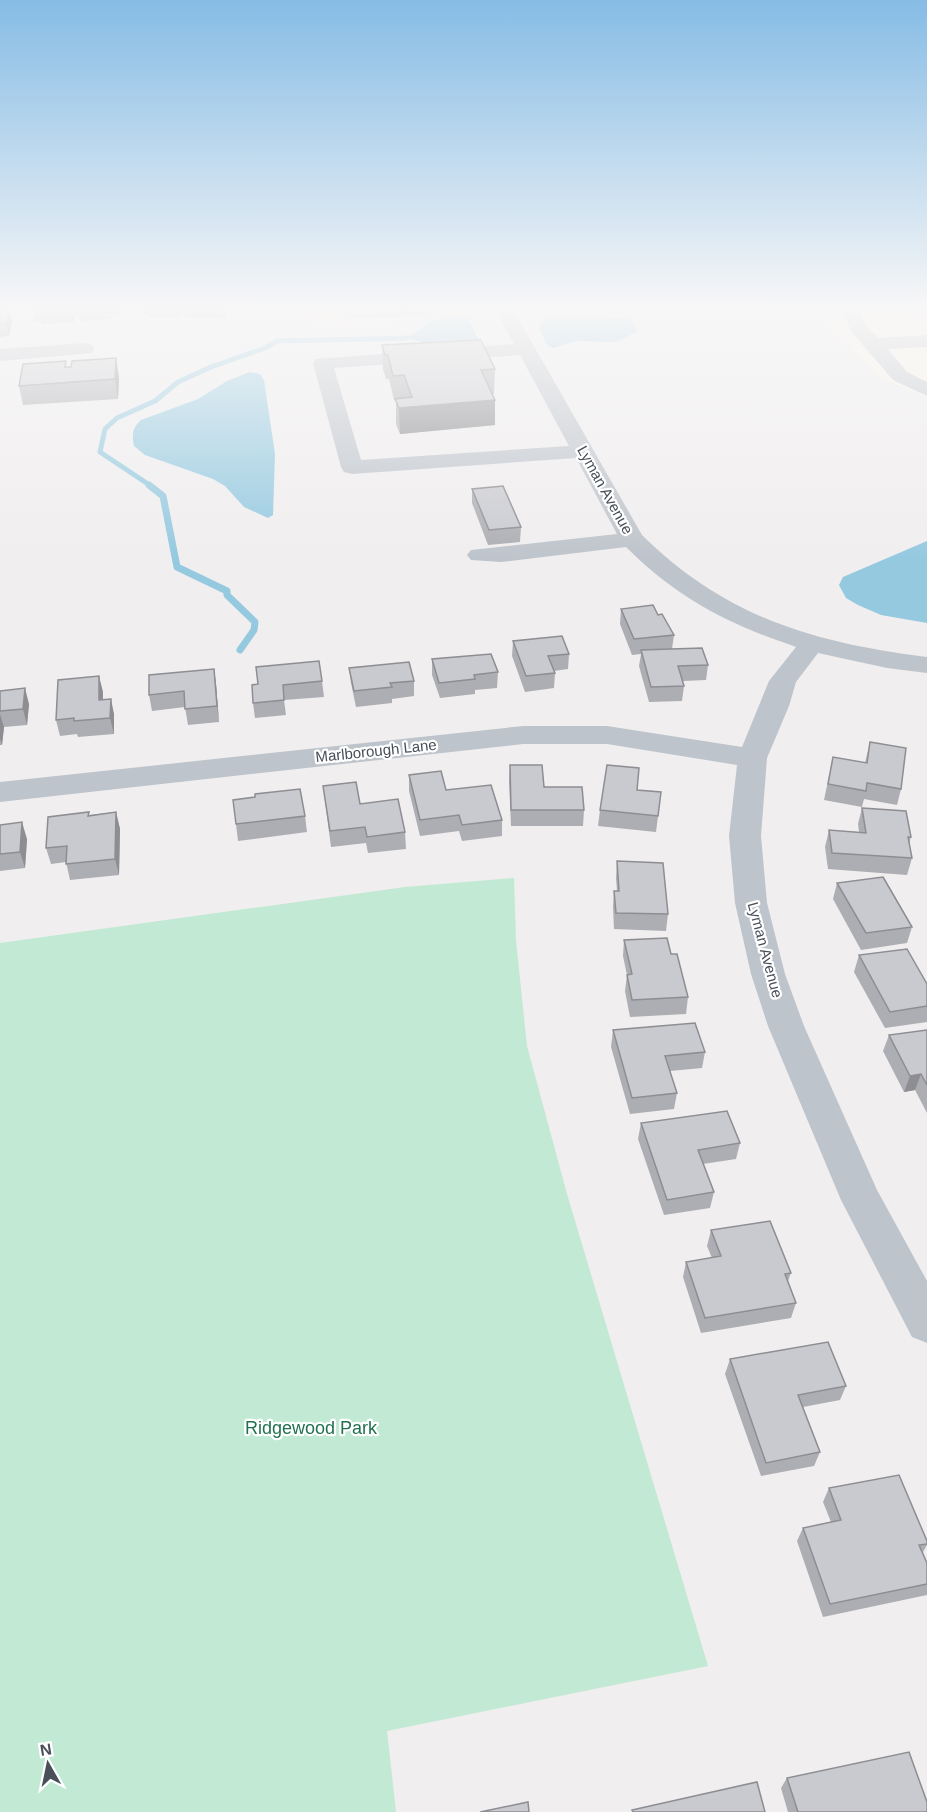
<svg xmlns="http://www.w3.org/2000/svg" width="927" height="1812" font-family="Helvetica,sans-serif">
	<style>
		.commercial { fill: #f9f6e9 }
		.green { fill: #c1e9d4 }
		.water { fill: #94c9e0 }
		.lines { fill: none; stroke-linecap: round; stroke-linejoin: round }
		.stream-far1 { stroke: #94c9e0; stroke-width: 5 }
		.stream { stroke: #94c9e0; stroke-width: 7 }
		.minor { fill: #bec4cb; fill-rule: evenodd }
		.wall { fill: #adaeb3 }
		.shaded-wall { fill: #8d8d92 }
		.building { fill: #c9cad0; stroke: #8d8d92; stroke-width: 1.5 }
		.labels { text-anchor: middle; stroke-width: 4.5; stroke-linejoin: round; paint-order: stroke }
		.street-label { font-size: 15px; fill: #484f59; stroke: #fff }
		.near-park-label { font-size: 18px; fill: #227151; stroke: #fff }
	</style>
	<rect width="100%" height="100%" fill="#f0eeee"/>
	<!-- commercial -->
	<g class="commercial">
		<path d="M304 306H489L492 312 346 325 308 322Z"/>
		<path d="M827 306H927V398L881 378 825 322 829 309Z"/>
	</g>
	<!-- green -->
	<path class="green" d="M514 878 516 941 527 1046 567 1194 708 1666 387 1731 396 1812H0V943L405 887Z"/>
	<!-- water -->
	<g class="water">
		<path d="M453 315 468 318 480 343 432 345 407 338 431 321Z"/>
		<path d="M563 316 631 319 638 331 617 342 576 341 553 348 547 345 539 327 544 319Z"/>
		<path d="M250 372 260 374 264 380 275 454 273 515 268 518 244 507 225 486 213 479 145 455 134 446C132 435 132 428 141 420L198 399 227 381Z"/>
		<path d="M927 541V623L881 615 858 605 846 598 839 585 843 577Z"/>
	</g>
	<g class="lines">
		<!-- stream-far1 -->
		<path class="stream-far1" d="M151 486 100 452 105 429 117 418 155 401 178 382 211 367 265 348 277 341 407 338"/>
		<!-- stream -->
		<path class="stream" d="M149 485 163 496 177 567 227 591V595L255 622 254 630 240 650"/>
		<!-- minor -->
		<g class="minor">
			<path d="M341 306H359V308L456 306 453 310 429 315 352 319 346 318Z"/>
			<path d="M493 306H511L642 535C725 617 814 643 927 657V673L887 668 818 653 796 682 789 706 767 758 761 836 767 903 785 974 804 1026 877 1190 927 1281V1343L912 1337 841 1200 768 1026 751 974 735 903 729 836 737 765 607 744H523L0 802V782L523 726H607L742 747 769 681 796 647C728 624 677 598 626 547L501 562 471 560 467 555 471 550 617 534 576 458 352 474 344 472 341 467 313 363 316 359 514 344ZM520 355 569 446 361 460 334 368Z"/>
			<path d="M840 306H858L865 325 879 338 927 335V347L888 349 907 372 927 382V396L893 380 851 331Z"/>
			<path d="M85 343 92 345 94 349 92 353 0 361V349Z"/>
		</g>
	</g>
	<!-- wall -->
	<g class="wall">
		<path d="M31 306H120V316H112V319L80 321 79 316 74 317V322L42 324 41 321H34Z"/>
		<path d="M142 306H229L224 318 185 317 184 312H181L179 317H148L147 314H143Z"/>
		<path d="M398 306H425V309L399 310Z"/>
		<path d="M9 308 12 321 9 336 0 337V309Z"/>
		<path d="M382 345 495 369 494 394H492L495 400V425L400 434 396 424V400H394L389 379H386L383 369Z"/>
		<path d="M67 367 119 377 118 399 23 405 19 386Z"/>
		<path d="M472 489 521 527 520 542 488 545 472 503Z"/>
		<path d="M621 609 658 615 674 635 672 649 708 665 706 680 683 681 684 686 682 701 649 702 639 666 641 654 632 655 620 624Z"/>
		<path d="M513 641 569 654 568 669 554 671 555 673 554 688 525 692 512 656Z"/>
		<path d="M432 659 498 672 497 688 475 690V694L440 698 432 675Z"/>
		<path d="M349 668 414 681V696L392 699V703L356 707 351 683Z"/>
		<path d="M214 669 216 684 219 722 188 725 185 707 152 711 149 695Z"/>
		<path d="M322 681 324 697 284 700 286 715 255 718 253 703 258 684Z"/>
		<path d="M0 691 29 704 27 725 4 727 2 745H0Z"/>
		<path d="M103 692V699L114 714V734L78 737 77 734 60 736 56 720Z"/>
		<path d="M870 742 901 789 897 805 864 799 862 807 824 800 833 757 865 763Z"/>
		<path d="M510 765 584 810 583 826H511L509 781Z"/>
		<path d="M409 775 446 790 502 820V836L462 841 459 831 420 836 409 791Z"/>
		<path d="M323 786 360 804 405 832 406 849 368 853 366 843 331 847Z"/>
		<path d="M637 790 661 792 656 832 598 826 600 810Z"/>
		<path d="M255 797 305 816 307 832 238 841 236 824Z"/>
		<path d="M862 808 911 837 909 844 912 858 907 875 828 869 825 847 829 830 859 832 858 824Z"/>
		<path d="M116 812 120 829 119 875 70 880 66 862 51 864 46 848 89 815Z"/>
		<path d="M0 825 27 839 25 868 0 871Z"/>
		<path d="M617 861 668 914 666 931 614 929 613 907 614 891H617L616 878Z"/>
		<path d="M837 883 912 927 907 943 861 950 833 899Z"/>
		<path d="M624 940 671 954 688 997 686 1014 630 1017 625 991 627 975 623 956Z"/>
		<path d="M859 955 927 984V1022L885 1028 854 972Z"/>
		<path d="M613 1030 705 1052 702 1068 670 1071 677 1093 674 1109 630 1114 611 1047Z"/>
		<path d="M927 1030V1113L915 1090 904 1092 883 1051 889 1035Z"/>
		<path d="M641 1123 740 1143 736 1159 703 1164 714 1192 710 1208 664 1215 638 1139Z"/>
		<path d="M711 1230 791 1273 788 1281 796 1303 791 1318 701 1333 683 1277 686 1262 712 1258 707 1246Z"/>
		<path d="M730 1359 846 1386 840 1400 803 1407 820 1452 814 1466 761 1476 725 1374Z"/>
		<path d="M829 1488 927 1541V1545L923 1552 927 1563V1595L823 1617 797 1541 803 1528 831 1522 823 1502Z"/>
		<path d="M787 1778 927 1812H788L781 1788Z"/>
	</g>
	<!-- shaded-wall -->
	<g class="shaded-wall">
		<path d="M71 306H72L74 317V322Z"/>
		<path d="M177 306H181V312L179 317Z"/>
		<path d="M223 306H229L224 318Z"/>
		<path d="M9 308 12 321 9 336 6 323Z"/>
		<path d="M116 358 119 377 118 399 115 379Z"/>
		<path d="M495 400V425L400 434 399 408Z"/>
		<path d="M214 669 216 684 219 722 217 706Z"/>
		<path d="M99 676 103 692 102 715 99 700Z"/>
		<path d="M25 688 29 704 27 725 23 709Z"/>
		<path d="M111 699 114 714V734L110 718Z"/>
		<path d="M0 714 4 727 2 745 0 739Z"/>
		<path d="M116 812 120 829 119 875 115 859Z"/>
		<path d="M22 822 27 839 25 868 20 852Z"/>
		<path d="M921 1074 915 1090 904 1092 910 1076Z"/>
	</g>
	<!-- building -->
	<g class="building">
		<path d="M9 308 6 323 0 324V309Z"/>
		<path d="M481 340 495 369 481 370 495 400 399 408 395 399 412 397 404 375 393 376 388 355H385L382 345Z"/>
		<path d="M116 358 115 379 19 386 23 364 66 361 65 367H71L72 361Z"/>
		<path d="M503 486 521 527 489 530 472 489Z"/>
		<path d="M653 605 658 615 662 614 674 635 634 639 621 609Z"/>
		<path d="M562 636 569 654 548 656 555 673 526 676 513 641Z"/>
		<path d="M702 648 708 665 678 666 684 686 651 687 641 650Z"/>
		<path d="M491 654 498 672 474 675 475 679 439 683 432 659Z"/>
		<path d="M319 661 322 681 283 685 284 700 253 703 252 685 258 684 256 667Z"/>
		<path d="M409 662 414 681 390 683 392 687 354 691 349 668Z"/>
		<path d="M214 669 217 706 185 709 184 691 149 695V675Z"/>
		<path d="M99 676V700L111 699 110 718 74 721V718L56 720 58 680Z"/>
		<path d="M25 688 23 709 0 711V691Z"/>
		<path d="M870 742 906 748 901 789 867 783 866 791 828 784 833 757 867 763Z"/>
		<path d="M510 765H542L544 787H582L584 810H511Z"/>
		<path d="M607 765 639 768 637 790 661 792 658 816 600 810Z"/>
		<path d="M441 771 446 790 491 785 502 820 462 825 459 815 420 820 409 775Z"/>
		<path d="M356 782 360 804 398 799 405 832 367 837 365 827 330 831 323 786Z"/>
		<path d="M300 789 305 816 236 824 233 800 255 797V794Z"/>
		<path d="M862 808 906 811 911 837H908L912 858 832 853 829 830 866 833Z"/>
		<path d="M89 812 88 816 116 812 115 859 66 864 67 846 46 848 48 817Z"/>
		<path d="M22 822 20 852 0 854V825Z"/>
		<path d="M617 861 663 863 668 914 616 913 614 891H619Z"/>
		<path d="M883 877 912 927 866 933 837 883Z"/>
		<path d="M667 938 671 954H677L688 997 632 1000 627 975 632 974 624 940Z"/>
		<path d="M907 949 927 984V1006L890 1012 859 955Z"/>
		<path d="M695 1023 705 1052 665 1056 677 1093 632 1098 613 1030Z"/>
		<path d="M927 1030V1085L921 1074 910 1076 889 1035Z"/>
		<path d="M727 1111 740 1143 698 1150 714 1192 667 1200 641 1123Z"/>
		<path d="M770 1221 791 1273 785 1274 796 1303 705 1318 686 1262 721 1256 711 1230Z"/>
		<path d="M828 1342 846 1386 798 1395 820 1452 766 1463 730 1359Z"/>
		<path d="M899 1475 927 1541V1544L919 1545 927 1563V1584L830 1604 803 1528 841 1520 829 1488Z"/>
		<path d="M909 1752 927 1802V1812H798L787 1778Z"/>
		<path d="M757 1782 765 1812H633L632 1810Z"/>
		<path d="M528 1802 529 1812H480Z"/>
	</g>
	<!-- sky -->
	<linearGradient id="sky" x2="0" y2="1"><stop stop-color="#86bce5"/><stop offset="0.55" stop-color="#f8f7f7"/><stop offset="1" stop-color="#f8f7f7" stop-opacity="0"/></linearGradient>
	<rect width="927" height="560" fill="url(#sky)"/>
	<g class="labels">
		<!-- street labels -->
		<g class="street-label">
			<text transform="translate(605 490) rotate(61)" y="5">Lyman Avenue</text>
			<text transform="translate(376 751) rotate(-6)" y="5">Marlborough Lane</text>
			<text transform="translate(765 950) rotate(75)" y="5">Lyman Avenue</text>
		</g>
		<!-- near-park labels -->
		<g class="near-park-label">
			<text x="311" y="1434">Ridgewood Park</text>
		</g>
	</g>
	<!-- north arrow -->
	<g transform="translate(48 1764) rotate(351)" stroke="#ffffff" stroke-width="4.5" paint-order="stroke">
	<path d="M0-4.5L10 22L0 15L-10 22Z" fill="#484f59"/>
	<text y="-9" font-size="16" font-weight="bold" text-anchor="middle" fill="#484f59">N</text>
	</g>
</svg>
